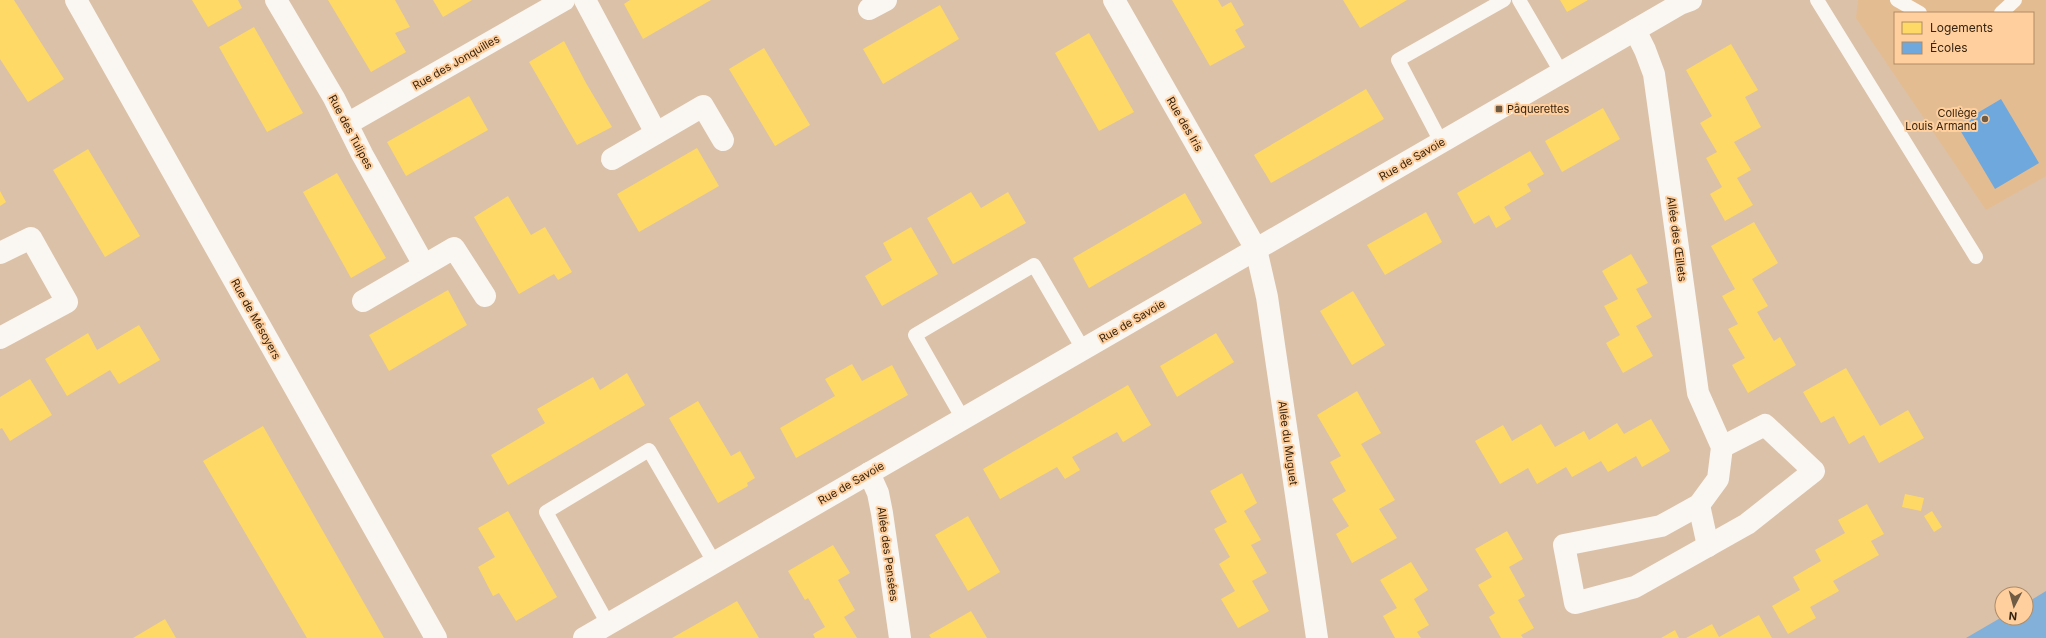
<svg xmlns="http://www.w3.org/2000/svg" width="2046" height="638" font-family="Inter,sans-serif">
	<style>
		.built { fill: #e4bc92; fill-rule: evenodd }
		.water { fill: #82b0d9 }
		.homes { fill: #ffd966 }
		.schools { fill: #6fa8dc }
		.lines { fill: none; stroke-linecap: round; stroke-linejoin: round }
		.service { stroke: #faf6f2; stroke-width: 14 }
		.minor { stroke: #faf6f2; stroke-width: 22 }
		.poi-dot { fill: #705b45; stroke: #ffcf9e; stroke-width: 1.5 }
		.labels { text-anchor: middle; stroke-width: 4; stroke-linejoin: round; paint-order: stroke }
		.street-label { font-size: 11px; fill: #362410; stroke: #ffcf9e }
		.poi-label { font-size: 11px; fill: #362410; stroke: #ffcf9e; text-anchor: start }
	</style>
	<rect width="100%" height="100%" fill="#dbc1a7"/>
	<!-- built -->
	<path class="built" d="M1858 0H2046V176L1986 210 1856 18ZM1895 13H2033V63H1895Z"/>
	<!-- water -->
	<path class="water" d="M2046 591V638H1966L2002 617 2026 618V603Z"/>
	<!-- homes -->
	<g class="homes">
		<path d="M0 0H14L64 79 28 102 0 59Z"/>
		<path d="M192 0H238L242 8 208 27Z"/>
		<path d="M328 0H395L410 27 395 33 406 52 371 72Z"/>
		<path d="M433 0H472L443 17Z"/>
		<path d="M630 0H711L643 39 624 4Z"/>
		<path d="M1172 0H1218L1222 7 1231 2 1244 25 1235 30 1245 47 1210 66Z"/>
		<path d="M1343 0H1407L1360 28Z"/>
		<path d="M1560 0H1588L1567 12Z"/>
		<path d="M940 5 959 39 883 84 863 49Z"/>
		<path d="M254 27 303 113 267 132 219 47Z"/>
		<path d="M1089 33 1134 112 1099 131 1055 53Z"/>
		<path d="M564 41 586 83 612 127 577 145 529 62Z"/>
		<path d="M1731 44 1758 90 1745 97 1761 127 1734 142 1751 170 1737 178 1753 205 1725 221 1710 194 1722 187 1706 158 1717 152 1700 123 1712 116 1686 70Z"/>
		<path d="M764 48 810 125 775 146 729 69Z"/>
		<path d="M1366 89 1384 119 1271 183 1254 155Z"/>
		<path d="M469 96 488 130 406 176 387 142Z"/>
		<path d="M1603 108 1620 139 1562 172 1545 141Z"/>
		<path d="M697 148 719 186 639 232 617 194Z"/>
		<path d="M88 149 140 236 105 257 53 170Z"/>
		<path d="M1530 151 1544 174 1527 184 1531 191 1504 207 1511 219 1496 228 1489 215 1474 224 1457 193Z"/>
		<path d="M337 173 386 258 351 278 303 192Z"/>
		<path d="M0 191 6 202 0 206Z"/>
		<path d="M971 192 981 208 1008 192 1026 223 953 264 927 218Z"/>
		<path d="M1185 193 1202 223 1089 288 1073 258Z"/>
		<path d="M508 196 531 235 545 227 572 272 558 280 554 274 519 294 474 217Z"/>
		<path d="M1426 212 1442 242 1385 275 1367 245Z"/>
		<path d="M1754 222 1778 263 1752 279 1768 306 1757 312 1774 341 1780 337 1796 365 1748 393 1732 365 1745 358 1728 329 1738 324 1722 296 1735 289 1711 246Z"/>
		<path d="M911 227 938 274 882 306 865 276 892 260 883 243Z"/>
		<path d="M1631 254 1648 283 1636 289 1652 317 1636 326 1653 356 1623 373 1606 343 1620 335 1604 306 1618 299 1602 271Z"/>
		<path d="M448 290 467 325 389 371 369 335Z"/>
		<path d="M1353 291 1385 345 1352 365 1320 311Z"/>
		<path d="M139 325 160 360 119 384 110 370 67 396 45 359 88 333 97 350Z"/>
		<path d="M1216 333 1234 362 1177 397 1160 366Z"/>
		<path d="M852 364 862 381 892 365 908 395 796 458 780 428 835 396 825 379Z"/>
		<path d="M1846 368 1880 426 1908 410 1924 438 1879 463 1864 435 1849 444 1834 416 1821 423 1803 392Z"/>
		<path d="M627 373 645 405 508 485 491 455 545 423 537 409 593 377 600 390Z"/>
		<path d="M30 379 52 415 10 441 2 428 0 429V397Z"/>
		<path d="M1128 385 1151 425 1123 442 1117 432 1072 457 1080 470 1065 479 1057 467 1000 499 983 469Z"/>
		<path d="M1357 391 1381 433 1361 444 1395 500 1379 509 1397 538 1352 563 1336 534 1349 526 1332 499 1346 491 1330 462 1341 456 1317 415Z"/>
		<path d="M698 401 731 456 740 451 755 478 747 483 748 486 718 503 669 418Z"/>
		<path d="M1651 419 1670 451 1642 467 1636 456 1608 472 1601 461 1572 477 1566 467 1537 484 1528 468 1500 484 1475 441 1503 425 1512 441 1541 424 1555 447 1584 431 1589 440 1617 423 1624 434Z"/>
		<path d="M263 426 332 547 384 638H307L203 461Z"/>
		<path d="M1242 473 1257 503 1244 511 1261 540 1251 545 1267 573 1252 581 1269 611 1238 628 1221 599 1235 591 1219 564 1230 557 1214 529 1227 522 1210 491Z"/>
		<path d="M1905 494 1924 498 1921 511 1902 507Z"/>
		<path d="M1867 504 1884 534 1871 541 1879 555 1833 581 1839 591 1810 607 1816 618 1788 634 1772 606 1800 590 1793 577 1821 561 1815 550 1845 533 1838 520Z"/>
		<path d="M508 511 557 597 516 621 499 593 493 596 478 567 495 557 478 528Z"/>
		<path d="M1932 511 1942 527 1934 532 1924 516Z"/>
		<path d="M968 516 1000 572 968 591 935 535Z"/>
		<path d="M1507 531 1523 559 1509 567 1525 596 1518 600 1534 628 1521 635 1523 638H1501L1489 617 1495 613 1478 585 1492 577 1475 549Z"/>
		<path d="M833 545 850 573 838 580 855 610 844 617 857 638H815L813 634 825 627 808 598 805 600 788 571Z"/>
		<path d="M1411 562 1428 590 1414 599 1429 625 1417 632 1421 638H1395L1383 616 1397 608 1380 580Z"/>
		<path d="M737 601 759 638H672L709 617Z"/>
		<path d="M971 611 987 638H931L929 635Z"/>
		<path d="M1759 615 1772 638H1686L1712 624 1719 637Z"/>
		<path d="M165 619 176 638H133Z"/>
		<path d="M1675 630 1679 638H1661Z"/>
	</g>
	<!-- schools -->
	<path class="schools" d="M2001 99 2039 163 1995 189 1957 125Z"/>
	<g class="lines">
		<!-- service -->
		<g class="service">
			<path d="M1519 0 1561 72"/>
			<path d="M1817 0 1976 257"/>
			<path d="M1897 0 1920 13"/>
			<path d="M2001 13 2015 0"/>
			<path d="M1441 142 1398 60 1504 0"/>
			<path d="M963 419 915 335 1034 265 1083 349"/>
			<path d="M608 624 546 512 649 450 714 562"/>
		</g>
		<!-- minor -->
		<g class="minor">
			<path d="M76 0 436 638"/>
			<path d="M276 0 334 98 362 154 424 265"/>
			<path d="M585 0 656 133"/>
			<path d="M1114 0 1256 249 1267 297 1317 638"/>
			<path d="M869 9 886 0"/>
			<path d="M1635 30 1645 50 1654 74 1698 393 1722 447 1718 479 1699 505 1661 526 1564 545 1575 603 1635 587 1747 524 1814 471 1765 425 1722 447"/>
			<path d="M347 124 564 0"/>
			<path d="M612 159 703 106 723 140"/>
			<path d="M0 253 31 238 67 302 0 338"/>
			<path d="M363 301 454 248 485 296"/>
			<path d="M869 473 878 493 882 513 900 638"/>
			<path d="M1699 505 1708 546"/>
			<path d="M584 638 1680 4 1691 0"/>
		</g>
	</g>
	<!-- markers -->
	<g class="poi-dot">
		<rect x="1495" y="105" width="8" height="8" rx="2"/>
		<circle cx="1985" cy="119" r="4"/>
	</g>
	<g class="labels">
		<!-- street labels -->
		<g class="street-label">
			<text transform="translate(456 62) rotate(-30)" y="4">Rue des Jonquilles</text>
			<text transform="translate(1185 124) rotate(60)" y="4">Rue des Iris</text>
			<text transform="translate(351 132) rotate(62)" y="4">Rue des Tulipes</text>
			<text transform="translate(1412 159) rotate(-30)" y="4">Rue de Savoie</text>
			<text transform="translate(1677 239) rotate(82)" y="4">Allée des Œillets</text>
			<text transform="translate(256 319) rotate(61)" y="4">Rue de Mésoyers</text>
			<text transform="translate(1132 321) rotate(-30)" y="4">Rue de Savoie</text>
			<text transform="translate(1288 443) rotate(82)" y="4">Allée du Muguet</text>
			<text transform="translate(851 483) rotate(-30)" y="4">Rue de Savoie</text>
			<text transform="translate(888 554) rotate(82)" y="4">Allée des Pensées</text>
		</g>
		<!-- poi labels -->
		<g class="poi-label">
			<text x="1507" y="113">Pâquerettes</text>
			<text x="1977" y="117" text-anchor="end">Collège<tspan x="1977" dy="13">Louis Armand</tspan></text>
		</g>
	</g>
	<!-- legend -->
	<rect x="1894" y="12" width="140" height="52" fill="#ffcf9e" stroke="#af8b65"/>
	<rect x="1902" y="22" width="20" height="12" fill="#ffd966" stroke="#af8b65"/>
	<text x="1930" y="32" font-size="12" fill="#362410">Logements</text>
	<rect x="1902" y="42" width="20" height="12" fill="#6fa8dc" stroke="#af8b65"/>
	<text x="1930" y="52" font-size="12" fill="#362410">Écoles</text>
	<!-- north arrow -->
	<g transform="translate(2014 606) rotate(186)"><circle r="19" fill="#ffcf9e" stroke="#af8b65"/>
	<path d="M0-3L7 15L0 10L-7 15Z" fill="#705b45"/>
	<text y="-6" font-size="11" font-weight="bold" text-anchor="middle" fill="#362410">N</text>
	</g>
</svg>
